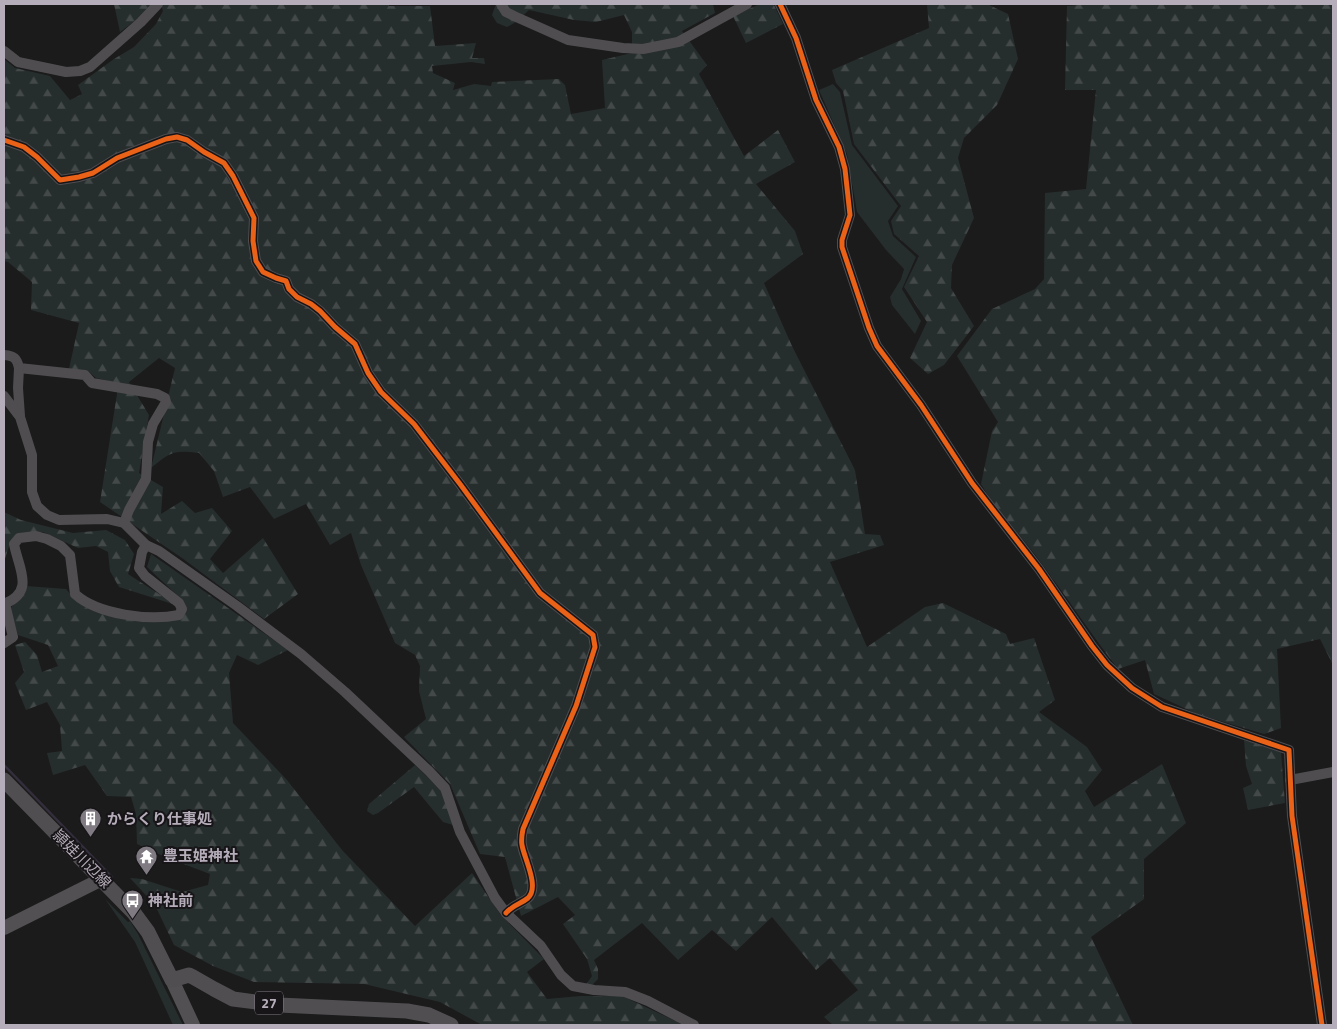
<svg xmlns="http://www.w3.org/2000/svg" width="1337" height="1029" font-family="'Titillium Web','Noto Sans JP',sans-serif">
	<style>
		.green { fill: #262d2d }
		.forest { fill: url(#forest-firs) }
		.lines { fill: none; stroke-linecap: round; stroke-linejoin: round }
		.stream { stroke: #342e3c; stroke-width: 2.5 }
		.street { stroke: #4f4d50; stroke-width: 10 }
		.secondary { stroke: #525052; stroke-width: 14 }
		.primary { stroke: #514e52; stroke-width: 15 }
		.cycleway-casing { stroke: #171517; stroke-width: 8 }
		.cycleway { stroke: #ea6118; stroke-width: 5 }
		.labels { text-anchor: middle; stroke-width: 4; stroke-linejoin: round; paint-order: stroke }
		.shield { fill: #171517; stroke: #867f89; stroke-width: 1 }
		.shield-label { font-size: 14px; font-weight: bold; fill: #b6adba }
		.poi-label { font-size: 15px; font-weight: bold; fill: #b6adba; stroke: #171517; text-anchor: start }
		.street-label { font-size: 15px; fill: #b6adba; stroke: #171517 }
	</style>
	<defs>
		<pattern id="forest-firs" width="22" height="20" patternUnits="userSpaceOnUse" patternTransform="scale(1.25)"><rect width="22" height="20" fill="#262d2d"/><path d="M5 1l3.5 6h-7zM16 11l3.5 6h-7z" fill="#434949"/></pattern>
	</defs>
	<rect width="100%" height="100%" fill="#1b1b1b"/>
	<!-- green -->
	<g class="green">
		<path d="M833 84 840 92 852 145 898 206 888 221 893 236 916 257 902 289 921 321 915 334 892 305 890 297 901 279 904 269 886 250 857 212 847 154 819 90Z"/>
		<path d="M105 899 128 922 130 921 138 934 183 1025H173L135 942Z"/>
	</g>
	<!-- forest -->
	<g class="forest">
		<path d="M114 4H152L139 18 120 32Z"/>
		<path d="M161 4H389V6H430L435 46 476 43 472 58H484L485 64 471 62 432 66 433 73 455 83 453 90 474 84 491 86 492 82 559 79 565 85 571 114 605 108 602 60 632 53V32L624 15 596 22 574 20 529 10 516 22 507 27 497 23 492 15 496 4H713L715 13 682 31 707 65 699 74 744 156 778 130 795 162 756 184 795 231 803 254 764 283 792 346 855 470 865 534 880 535 884 545 830 562 867 647 925 607 943 603 1006 634 1010 644 1034 638 1055 700 1039 712 1087 747 1102 770 1085 791 1094 807 1162 764 1186 823 1144 859V899L1091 937 1133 1025H833L824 1017 858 990 830 958 816 970 772 917 736 951 712 930 678 960 642 923 594 960 598 969V979L591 986H585L592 976 587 959 563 924 575 915 558 897 521 916 505 857 480 854 450 784 404 737 426 719 419 691 420 666 415 655 395 643 361 565 351 533 330 545 306 504 274 519 250 487 223 497 214 471 199 453C173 450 171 452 151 468L175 368 159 358 129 382 149 415 139 473 163 487 161 514 182 501 195 513 212 508 232 531 210 559 223 573 263 538 298 594 264 619 182 558 100 502 117 394V383L96 378 88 371 69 369 79 323 31 310 32 282 8 262 4 261V59L15 68 50 76 70 100 82 94 78 85 114 59 134 47 156 24 163 11Z"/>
		<path d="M760 4 774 5 783 24 746 43 733 16Z"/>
		<path d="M927 4H987L1008 14 1018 59 997 105 964 138 958 158 974 218 952 265 951 288 974 326 944 365 928 374 910 358 927 322 904 287 919 256 894 234 891 221 901 206 854 144 843 91 836 83 832 70 929 28Z"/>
		<path d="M1092 4H1333V665L1320 639 1277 649 1281 728 1264 734 1197 714 1154 694 1145 660 1118 669C1091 634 1066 596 1039 560 1020 534 997 512 981 484L992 431 998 422 957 356 992 309 1035 289 1044 279 1045 193 1086 189 1096 90H1065L1067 6Z"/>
		<path d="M4 512 21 520 73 533 106 530 125 540 134 554 128 574 176 605 119 587 110 571 108 552 96 546 78 548 43 532 18 533 11 540 4 562Z"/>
		<path d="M151 554 288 650 258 665 237 655 229 673 233 723 287 780 342 850 415 926 472 873 500 914 544 959 527 972 547 999 581 996H622L684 1025H482L440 1002 364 984 254 982 213 966 174 945 155 905 130 878 142 879 182 892 208 885 210 874 165 857 137 844 136 814 131 797 107 796 85 765 53 775 47 753 62 751 60 725 47 702 26 710 15 683 24 672 15 645 25 642 37 655 42 672 58 666 48 645 18 635 10 609 26 586 66 589C70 593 73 598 77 601 100 622 152 622 182 619L178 596 147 567Z"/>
		<path d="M1244 740 1281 752 1285 803 1248 810 1243 788 1252 784 1246 766Z"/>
		<path d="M415 765 442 791 453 825 443 822 414 787 378 813 373 815 367 811 369 804Z"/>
	</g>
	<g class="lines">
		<!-- stream -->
		<path class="stream" d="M4 765 112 877"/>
		<!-- street -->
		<g class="street">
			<path d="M501 4 506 12 514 16 568 40 623 48 643 49 678 42 747 4"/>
			<path d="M780 4 796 38 816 100 839 147 845 169 850 215 842 240V247L869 328 877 346 921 405 972 483 1039 569 1092 646 1107 665 1132 688 1162 707 1289 750 1292 816 1322 1025"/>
			<path d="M4 51 18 62 66 72 80 71 90 67 141 22 158 4"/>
			<path d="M4 140 24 147 37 157 60 180 79 177 93 173 117 158 166 139 177 137 187 140 204 152 224 163 233 176 254 218 253 241 256 261 263 272 276 278 286 281 289 289 297 297 311 304 320 311 335 327 355 344 368 373 381 392 414 424 460 484 540 593 593 635 595 647 576 706 523 829C522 834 521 840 522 845 524 858 540 887 528 898 521 904 514 904 506 913"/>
			<path d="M4 355C14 356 17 358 19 368L85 375 92 383 157 394 165 398 166 402 153 424 148 442 146 479 129 510 124 523"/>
			<path d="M19 368 18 388 20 416"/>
			<path d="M4 396 20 417 32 455V492L37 506 47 515 59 520 107 519 124 523 146 545 159 551 237 606 301 654 345 692 429 771 445 788 460 832 495 898 506 913 541 946 561 975 573 986 594 990 625 992 648 1001 694 1025"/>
			<path d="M4 604C36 592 18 567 14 544L19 538 36 536 47 539 61 546 70 555 75 594C98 615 150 621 179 615L182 609 179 603 145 576 139 568 142 552 146 545"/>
			<path d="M4 643 13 637 5 604"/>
			<path d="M1290 780 1333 772"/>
		</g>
		<!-- secondary -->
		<g class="secondary">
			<path d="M4 928 102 879"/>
			<path d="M172 980 193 1025"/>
		</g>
		<!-- primary -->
		<path class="primary" d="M4 780 134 913 148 932 172 980 189 975 193 977 214 989 233 999 279 1005 407 1011 429 1015 451 1025"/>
		<defs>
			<g id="cycleway">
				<path d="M780 4 796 38 816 100 839 147 845 169 850 215 842 240V247L869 328 877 346 921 405 972 483 1039 569 1092 646 1107 665 1132 688 1162 707 1289 750 1292 816 1322 1025"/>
				<path d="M4 140 24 147 37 157 60 180 79 177 93 173 117 158 166 139 177 137 187 140 204 152 224 163 233 176 254 218 253 241 256 261 263 272 276 278 286 281 289 289 297 297 311 304 320 311 335 327 355 344 368 373 381 392 414 424 460 484 540 593 593 635 595 647 576 706 523 829C522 834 521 840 522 845 524 858 540 887 528 898 521 904 514 904 506 913"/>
			</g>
		</defs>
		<!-- cycleway casing -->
		<use href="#cycleway" class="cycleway-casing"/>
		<!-- cycleway -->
		<use href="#cycleway" class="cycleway"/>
	</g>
	<!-- icons -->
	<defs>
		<symbol id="building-pin" viewBox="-11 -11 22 30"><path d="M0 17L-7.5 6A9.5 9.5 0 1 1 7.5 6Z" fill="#807a82" stroke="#171517"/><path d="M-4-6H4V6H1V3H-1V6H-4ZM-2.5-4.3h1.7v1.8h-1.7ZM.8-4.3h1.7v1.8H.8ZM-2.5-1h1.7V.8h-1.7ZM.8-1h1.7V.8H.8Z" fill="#fff"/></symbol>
		<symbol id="temple-pin" viewBox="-11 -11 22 30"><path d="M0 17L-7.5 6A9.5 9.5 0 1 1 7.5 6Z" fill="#807a82" stroke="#171517"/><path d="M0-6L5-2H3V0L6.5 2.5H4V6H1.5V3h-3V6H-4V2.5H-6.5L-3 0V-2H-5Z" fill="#fff"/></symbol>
		<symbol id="bus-pin" viewBox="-11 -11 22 30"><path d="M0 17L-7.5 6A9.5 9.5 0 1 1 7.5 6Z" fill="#807a82" stroke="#171517"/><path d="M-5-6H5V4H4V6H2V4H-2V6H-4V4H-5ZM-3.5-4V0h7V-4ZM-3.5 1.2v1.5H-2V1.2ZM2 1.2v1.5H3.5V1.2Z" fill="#fff"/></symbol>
	</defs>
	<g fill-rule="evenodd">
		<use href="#building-pin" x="78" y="806" width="25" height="34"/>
		<use href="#temple-pin" x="134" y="844" width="25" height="34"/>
		<use href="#bus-pin" x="120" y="888" width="25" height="34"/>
	</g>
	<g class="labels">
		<!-- shield labels -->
		<rect class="shield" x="255" y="991.5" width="28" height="23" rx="4"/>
		<g class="shield-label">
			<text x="269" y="1008">27</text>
		</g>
		<!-- poi labels -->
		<g class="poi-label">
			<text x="107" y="824">からくり仕事処</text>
			<text x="163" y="861">豊玉姫神社</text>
			<text x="148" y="906">神社前</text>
		</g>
		<!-- street labels -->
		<g class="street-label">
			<text transform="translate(82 859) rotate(45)" y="5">頴娃川辺線</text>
		</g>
	</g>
	<!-- border -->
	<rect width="1337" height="1029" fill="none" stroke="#b6adba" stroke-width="10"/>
</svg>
